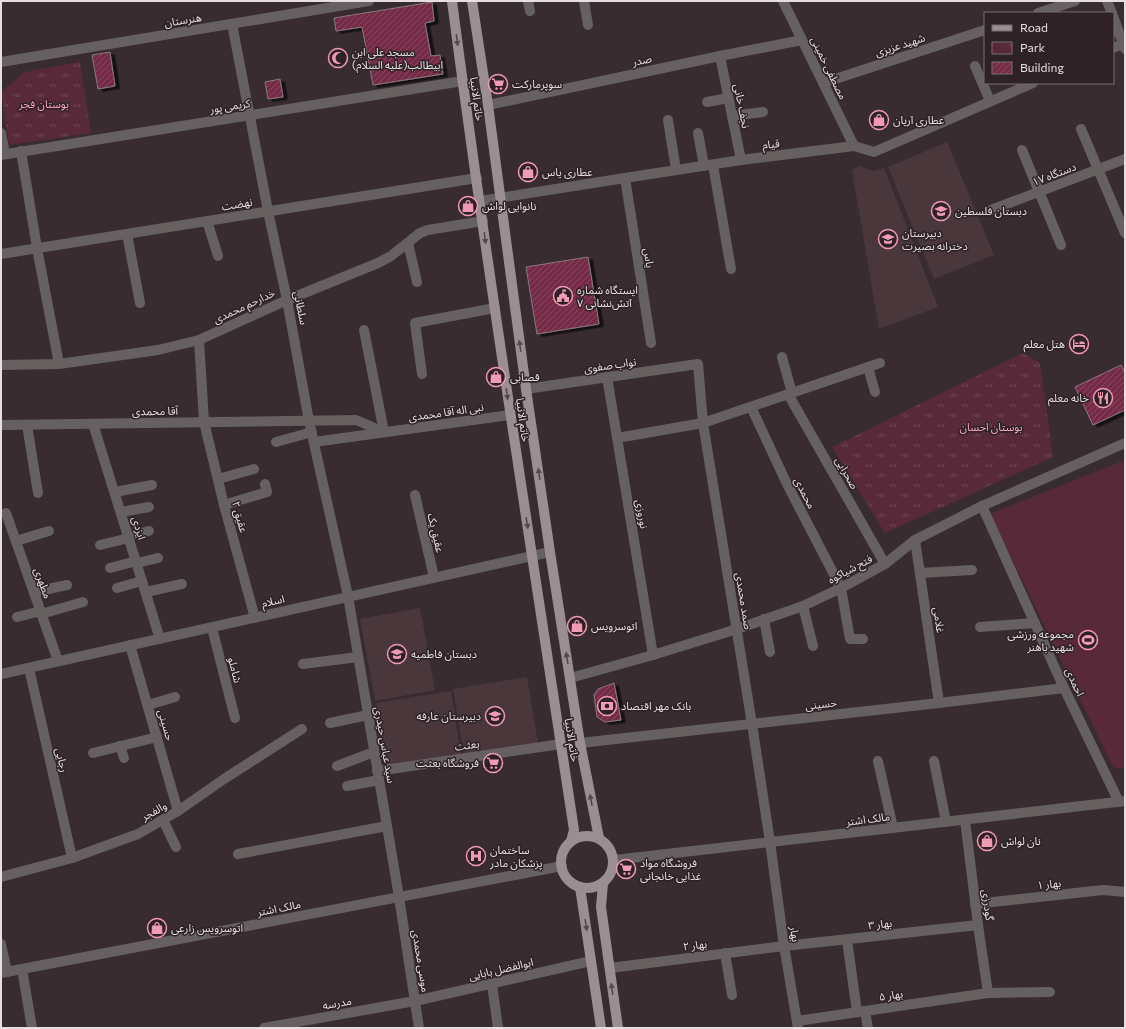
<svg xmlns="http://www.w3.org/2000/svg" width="1126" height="1029" font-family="Commissioner,'Noto Sans Arabic',sans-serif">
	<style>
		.built { fill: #49373c }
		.park { fill: url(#park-tufts) }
		.garden { fill: #582939 }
		.building { fill: url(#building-hatch); stroke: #87797d; filter: url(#shadow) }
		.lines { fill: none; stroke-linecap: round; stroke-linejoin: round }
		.minor { stroke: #666061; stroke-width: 10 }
		.major { stroke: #9b8e92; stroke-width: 10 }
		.oneway { fill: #54484c }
		.labels { text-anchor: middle; stroke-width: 3; stroke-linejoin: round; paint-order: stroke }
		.street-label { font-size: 11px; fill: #e6dee0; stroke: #2e2226 }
		.poi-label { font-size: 11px; fill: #e6dee0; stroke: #2e2226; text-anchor: start }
		.park-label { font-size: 11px; fill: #ffa7c2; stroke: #2e2226 }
	</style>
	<defs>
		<pattern id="park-tufts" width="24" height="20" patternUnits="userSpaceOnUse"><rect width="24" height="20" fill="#582939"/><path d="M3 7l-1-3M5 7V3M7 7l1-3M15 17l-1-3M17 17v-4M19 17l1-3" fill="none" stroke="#704855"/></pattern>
		<pattern id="building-hatch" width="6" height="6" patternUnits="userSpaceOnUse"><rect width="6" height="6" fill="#742c47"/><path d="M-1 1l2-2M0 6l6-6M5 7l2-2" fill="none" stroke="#884a61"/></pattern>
		<filter id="shadow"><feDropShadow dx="4.5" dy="2.5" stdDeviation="0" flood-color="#0009"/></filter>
	</defs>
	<rect width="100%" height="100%" fill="#382c30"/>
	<!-- built -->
	<g class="built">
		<path d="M947 142 994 255 934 279 888 167Z"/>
		<path d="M860 166 873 171 884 168 938 307 879 329 852 170Z"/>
		<path d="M420 608 435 690 375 701 360 619Z"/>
		<path d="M527 677 538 743 464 755 453 689Z"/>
		<path d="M451 691 461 756 386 767 376 703Z"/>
	</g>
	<!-- park -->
	<g class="park">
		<path d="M80 62 91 133 9 145 1 92 25 72Z"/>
		<path d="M1023 353 1040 363 1053 457 885 533 832 447Z"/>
	</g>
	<!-- garden -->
	<path class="garden" d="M1125 460V768L1119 769 1113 767 990 514Z"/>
	<!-- building -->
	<g class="building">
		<path d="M432 2 434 21 425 23 431 56 440 55 443 74 373 85 362 27 336 31 334 18Z"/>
		<path d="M110 52 115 86 98 89 92 55Z"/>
		<path d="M280 79 283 97 268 99 265 82Z"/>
		<path d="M588 257 599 324 537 334 526 267Z"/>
		<path d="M1121 365 1125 373V410L1093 425 1075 387Z"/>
		<path d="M614 683 621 720 605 722 597 717 594 695 598 689Z"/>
	</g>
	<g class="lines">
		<!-- minor -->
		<g class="minor">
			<path d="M528 1 530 11"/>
			<path d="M584 1 588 25"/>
			<path d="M783 1 854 146"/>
			<path d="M1107 1 1112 13"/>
			<path d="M1038 13 1075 1"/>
			<path d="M1113 16 1125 49"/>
			<path d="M232 24 268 211 287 300 309 421 348 596 399 897 419 1028"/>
			<path d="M1113 48 1125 43"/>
			<path d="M720 56 741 160"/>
			<path d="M1 62 369 1"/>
			<path d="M975 66 990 101"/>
			<path d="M823 83 985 30"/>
			<path d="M707 102 728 98"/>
			<path d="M488 105 720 56 802 40"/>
			<path d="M732 116 763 112"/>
			<path d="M668 120 676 170"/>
			<path d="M1081 129 1125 233"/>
			<path d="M1 133 5 154"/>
			<path d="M698 133 704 166"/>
			<path d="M1022 150 1061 245"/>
			<path d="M21 151 37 248 59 364"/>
			<path d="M1 155 463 81"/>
			<path d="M713 165 731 269"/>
			<path d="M625 178 651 343"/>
			<path d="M480 201 625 178 741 160 854 146 874 152 1033 83"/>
			<path d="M991 210 1125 159"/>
			<path d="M207 221 218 256"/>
			<path d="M127 234 140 303"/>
			<path d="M408 243 417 282"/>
			<path d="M1 254 477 178"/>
			<path d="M364 330 384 432"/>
			<path d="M199 340 204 422 224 505 255 618"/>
			<path d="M782 357 792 393"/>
			<path d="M1 365 59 364 158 350 199 340 287 300 378 263 391 256 420 233 428 230 483 221"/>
			<path d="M868 367 875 392"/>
			<path d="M422 374 415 323 495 308"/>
			<path d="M607 377 653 655"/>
			<path d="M526 389 698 364 703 423 752 724 770 842 784 946 798 1028"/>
			<path d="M788 394 885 564"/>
			<path d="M751 407 787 484 841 588 850 639H863"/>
			<path d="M93 424 160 639"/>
			<path d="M1 425 356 420 384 432"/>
			<path d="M27 425 38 493"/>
			<path d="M617 438 703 423 880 363"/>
			<path d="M276 442 312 432"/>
			<path d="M314 442 510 415"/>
			<path d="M218 479 254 469"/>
			<path d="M115 492 152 485"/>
			<path d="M415 495 434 577"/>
			<path d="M224 505 267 492 265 484"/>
			<path d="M982 506 1064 688 1119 802"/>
			<path d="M121 512 149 507"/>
			<path d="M6 513 58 661"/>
			<path d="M128 536 149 531"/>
			<path d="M915 540 939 703"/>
			<path d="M16 541 49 531"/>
			<path d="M100 545 129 538"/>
			<path d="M137 563 158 558"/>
			<path d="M110 568 136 561"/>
			<path d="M920 573 972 570"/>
			<path d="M117 588 142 581"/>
			<path d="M34 592 67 585"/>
			<path d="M146 592 182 584"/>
			<path d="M803 606 813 646"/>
			<path d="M41 614 83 602"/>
			<path d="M17 617 41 611"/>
			<path d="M764 619 770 652"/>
			<path d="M980 627 1035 623"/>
			<path d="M212 628 235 718"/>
			<path d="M130 645 178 811"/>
			<path d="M303 664 358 657"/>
			<path d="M29 668 72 858"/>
			<path d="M1 674 550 552"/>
			<path d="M570 678 653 655 737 629 803 606 841 588 885 564 915 540 982 506 1125 443"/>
			<path d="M148 705 175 697"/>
			<path d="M330 723 368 715"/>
			<path d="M580 743 939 703 1064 688"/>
			<path d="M120 746 124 758"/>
			<path d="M93 753 157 737"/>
			<path d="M878 761 893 828"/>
			<path d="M934 761 946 822"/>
			<path d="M337 766 374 752"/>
			<path d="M377 771 561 744"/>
			<path d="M347 786 379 780"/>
			<path d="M163 820 176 847"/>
			<path d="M965 820 978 925 988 993"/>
			<path d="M238 854 387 826"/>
			<path d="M614 860 1125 801"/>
			<path d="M1 877 72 858 138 834 178 811 224 779 302 729"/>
			<path d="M975 904 1103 890 1125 892"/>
			<path d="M847 940 857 1012"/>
			<path d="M1 944 7 972"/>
			<path d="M725 953 732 995"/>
			<path d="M610 968 784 946 978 925"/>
			<path d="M22 969 32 1028"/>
			<path d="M1 973 562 866"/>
			<path d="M492 984 498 1028"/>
			<path d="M865 1011 868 1028"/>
			<path d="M797 1021 988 993 1050 992"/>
			<path d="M264 1028 415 1001 591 961"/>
		</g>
		<!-- major -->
		<g class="major">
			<path d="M452 1C488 278 532 554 574 830L571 841"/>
			<path d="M472 1 488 105 526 389 550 552 580 743 599 838"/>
			<circle cx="587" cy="862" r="26"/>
			<path d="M603 883 601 907 618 1028"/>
			<path d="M580 887 601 1028"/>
		</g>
	</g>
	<!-- one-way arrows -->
	<defs><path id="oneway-solid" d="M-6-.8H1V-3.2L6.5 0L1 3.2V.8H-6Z"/></defs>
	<g class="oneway">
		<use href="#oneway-solid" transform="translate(457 40) rotate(83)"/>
		<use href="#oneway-solid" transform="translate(485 238) rotate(82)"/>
		<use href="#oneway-solid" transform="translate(520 346) rotate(-98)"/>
		<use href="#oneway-solid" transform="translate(507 394) rotate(82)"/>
		<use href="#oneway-solid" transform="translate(539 474) rotate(-98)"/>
		<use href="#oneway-solid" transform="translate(527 523) rotate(81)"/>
		<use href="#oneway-solid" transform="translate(567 658) rotate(-99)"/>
		<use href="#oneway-solid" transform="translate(591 800) rotate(-101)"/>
		<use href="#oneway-solid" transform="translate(586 925) rotate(81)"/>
		<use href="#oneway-solid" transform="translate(612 989) rotate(-98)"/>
	</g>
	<!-- icons -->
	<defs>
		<symbol id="mosque-ring" viewBox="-11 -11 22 22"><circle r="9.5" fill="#2e2226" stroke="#f09ab4" stroke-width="1.5"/><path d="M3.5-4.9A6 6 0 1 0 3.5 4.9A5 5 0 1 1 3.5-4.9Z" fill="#f09ab4"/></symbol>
		<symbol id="supermarket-ring" viewBox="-11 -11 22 22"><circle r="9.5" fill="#2e2226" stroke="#f09ab4" stroke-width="1.5"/><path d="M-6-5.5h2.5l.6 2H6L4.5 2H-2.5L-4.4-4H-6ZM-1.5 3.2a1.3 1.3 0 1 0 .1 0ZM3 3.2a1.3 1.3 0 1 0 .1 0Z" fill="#f09ab4"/></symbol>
		<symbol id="shop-ring" viewBox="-11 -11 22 22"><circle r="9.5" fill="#2e2226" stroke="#f09ab4" stroke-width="1.5"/><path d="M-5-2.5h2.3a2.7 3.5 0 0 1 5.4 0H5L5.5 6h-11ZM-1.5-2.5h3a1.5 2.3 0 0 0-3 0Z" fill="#f09ab4"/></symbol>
		<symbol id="school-ring" viewBox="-11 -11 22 22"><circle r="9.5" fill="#2e2226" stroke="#f09ab4" stroke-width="1.5"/><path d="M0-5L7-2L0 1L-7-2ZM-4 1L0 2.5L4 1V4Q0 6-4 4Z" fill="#f09ab4"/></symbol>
		<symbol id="civic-ring" viewBox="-11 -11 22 22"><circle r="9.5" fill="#2e2226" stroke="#f09ab4" stroke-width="1.5"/><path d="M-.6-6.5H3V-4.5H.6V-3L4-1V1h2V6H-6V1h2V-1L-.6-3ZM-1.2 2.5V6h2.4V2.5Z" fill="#f09ab4"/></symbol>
		<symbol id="hotel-ring" viewBox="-11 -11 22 22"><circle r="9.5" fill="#2e2226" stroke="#f09ab4" stroke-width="1.5"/><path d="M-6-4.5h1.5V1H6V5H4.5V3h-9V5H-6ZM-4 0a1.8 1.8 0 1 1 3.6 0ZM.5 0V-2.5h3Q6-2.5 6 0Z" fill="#f09ab4"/></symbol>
		<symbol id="restaurant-ring" viewBox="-11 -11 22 22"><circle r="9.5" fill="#2e2226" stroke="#f09ab4" stroke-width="1.5"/><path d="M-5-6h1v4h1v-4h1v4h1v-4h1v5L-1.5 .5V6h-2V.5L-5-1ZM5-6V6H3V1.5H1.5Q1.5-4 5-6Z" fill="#f09ab4"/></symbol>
		<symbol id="stadium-ring" viewBox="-11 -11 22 22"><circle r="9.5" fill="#2e2226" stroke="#f09ab4" stroke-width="1.5"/><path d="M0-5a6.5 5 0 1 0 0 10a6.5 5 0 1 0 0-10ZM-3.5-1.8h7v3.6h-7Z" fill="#f09ab4"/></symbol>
		<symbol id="bank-ring" viewBox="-11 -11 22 22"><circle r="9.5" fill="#2e2226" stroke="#f09ab4" stroke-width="1.5"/><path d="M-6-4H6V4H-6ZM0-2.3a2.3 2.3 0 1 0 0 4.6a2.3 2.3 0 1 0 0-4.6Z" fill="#f09ab4"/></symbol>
		<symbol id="hospital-ring" viewBox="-11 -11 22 22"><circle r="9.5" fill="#2e2226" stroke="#f09ab4" stroke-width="1.5"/><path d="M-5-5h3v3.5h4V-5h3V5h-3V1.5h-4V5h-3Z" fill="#f09ab4"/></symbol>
	</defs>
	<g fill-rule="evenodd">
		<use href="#mosque-ring" x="327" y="47" width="22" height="22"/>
		<use href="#supermarket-ring" x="487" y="73" width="22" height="22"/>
		<use href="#shop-ring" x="868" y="109" width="22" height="22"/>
		<use href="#shop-ring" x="517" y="161" width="22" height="22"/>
		<use href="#shop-ring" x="457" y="195" width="22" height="22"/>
		<use href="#school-ring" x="930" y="200" width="22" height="22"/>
		<use href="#school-ring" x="877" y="228" width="22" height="22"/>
		<use href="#civic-ring" x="552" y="285" width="22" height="22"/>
		<use href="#hotel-ring" x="1068" y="333" width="22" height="22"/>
		<use href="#shop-ring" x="485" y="366" width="22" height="22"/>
		<use href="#restaurant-ring" x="1092" y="387" width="22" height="22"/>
		<use href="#shop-ring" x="566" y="615" width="22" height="22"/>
		<use href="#stadium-ring" x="1077" y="629" width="22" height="22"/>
		<use href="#school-ring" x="386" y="643" width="22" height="22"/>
		<use href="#bank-ring" x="596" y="695" width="22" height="22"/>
		<use href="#school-ring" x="484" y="705" width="22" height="22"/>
		<use href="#supermarket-ring" x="482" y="752" width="22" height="22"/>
		<use href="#shop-ring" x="976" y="830" width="22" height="22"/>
		<use href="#hospital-ring" x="465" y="845" width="22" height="22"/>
		<use href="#supermarket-ring" x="615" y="858" width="22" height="22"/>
		<use href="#shop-ring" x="146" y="917" width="22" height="22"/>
	</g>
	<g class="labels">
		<!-- street labels -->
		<g class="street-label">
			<text transform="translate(183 20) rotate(-9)" y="4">هنرستان</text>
			<text transform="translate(900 45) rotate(-18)" y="4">شهید عزیزی</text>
			<text transform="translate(642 60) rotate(-12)" y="4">صدر</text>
			<text transform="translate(829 68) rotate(64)" y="4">مصطفی خمینی</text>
			<text transform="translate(477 99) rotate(82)" y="4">خاتم الانبیا</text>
			<text transform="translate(230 106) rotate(-9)" y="4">کریمی پور</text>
			<text transform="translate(742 106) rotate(79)" y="4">نجف خانی</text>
			<text transform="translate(771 144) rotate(-7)" y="4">قیام</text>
			<text transform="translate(1054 174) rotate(-21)" y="4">۱۷ دستگاه</text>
			<text transform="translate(237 204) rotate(-9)" y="4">نهضت</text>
			<text transform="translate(649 258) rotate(81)" y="4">یاس</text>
			<text transform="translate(244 306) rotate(-25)" y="4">خدارحم محمدی</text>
			<text transform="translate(301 308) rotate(79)" y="4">سلطانی</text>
			<text transform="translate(610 365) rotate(-8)" y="4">نواب صفوی</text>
			<text transform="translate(155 411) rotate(-1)" y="4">آقا محمدی</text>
			<text transform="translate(446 412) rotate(-8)" y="4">نبی اله آقا محمدی</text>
			<text transform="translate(523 420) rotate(82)" y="4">خاتم الانبیا</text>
			<text transform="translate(847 473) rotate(60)" y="4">صحرایی</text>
			<text transform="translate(805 493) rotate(63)" y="4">محمدی</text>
			<text transform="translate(642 514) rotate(80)" y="4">نوروزی</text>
			<text transform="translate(240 517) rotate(75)" y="4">عقیق ۲</text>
			<text transform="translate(139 528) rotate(73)" y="4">ایزدی</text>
			<text transform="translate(436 533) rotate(77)" y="4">عقیق یک</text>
			<text transform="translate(850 569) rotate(-28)" y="4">فتح شیاکوه</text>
			<text transform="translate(43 583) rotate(70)" y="4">مطهری</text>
			<text transform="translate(273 601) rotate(-13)" y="4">اسلام</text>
			<text transform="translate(744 601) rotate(81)" y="4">صمد محمدی</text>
			<text transform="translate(939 620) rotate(82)" y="4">غلامی</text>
			<text transform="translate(235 670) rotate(76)" y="4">شاملو</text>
			<text transform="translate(1075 682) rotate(65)" y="4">احمدی</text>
			<text transform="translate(821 704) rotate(-6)" y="4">حسینی</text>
			<text transform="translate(166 725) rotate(74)" y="4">حسینی</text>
			<text transform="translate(572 740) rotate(81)" y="4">خاتم الانبیا</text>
			<text transform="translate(385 745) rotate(80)" y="4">سید عباس حیدری</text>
			<text transform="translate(467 745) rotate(-8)" y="4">بعثت</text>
			<text transform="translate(62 760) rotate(77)" y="4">رجایی</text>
			<text transform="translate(154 811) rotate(-29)" y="4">والفجر</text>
			<text transform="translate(868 819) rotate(-7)" y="4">مالک اشتر</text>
			<text transform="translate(1049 884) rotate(-6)" y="4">بهار ۱</text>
			<text transform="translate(988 905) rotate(83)" y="4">گودرزی</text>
			<text transform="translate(279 908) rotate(-11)" y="4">مالک اشتر</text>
			<text transform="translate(880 924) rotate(-6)" y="4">بهار ۳</text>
			<text transform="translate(795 934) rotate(82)" y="4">بهار</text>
			<text transform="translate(695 945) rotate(-7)" y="4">بهار ۲</text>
			<text transform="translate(421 961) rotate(81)" y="4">موسی محمدی</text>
			<text transform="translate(501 969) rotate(-13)" y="4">ابوالفضل بابایی</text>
			<text transform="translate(891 995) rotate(-8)" y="4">بهار ۵</text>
			<text transform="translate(337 1003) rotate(-10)" y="4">مدرسه</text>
		</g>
		<!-- poi labels -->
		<g class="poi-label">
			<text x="352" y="56">مسجد علی ابن<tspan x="352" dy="13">ابیطالب(علیه السلام)</tspan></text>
			<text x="512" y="88">سوپرمارکت</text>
			<text x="893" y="124">عطاری آریان</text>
			<text x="542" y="176">عطاری یاس</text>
			<text x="482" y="210">نانوایی لواش</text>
			<text x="955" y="215">دبستان فلسطین</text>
			<text x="902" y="237">دبیرستان<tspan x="902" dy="13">دخترانه بصیرت</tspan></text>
			<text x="577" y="294">ایستگاه شماره<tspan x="577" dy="13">۷ آتش‌نشانی</tspan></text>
			<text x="1065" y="348" text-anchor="end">هتل معلم</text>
			<text x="510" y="381">قصابی</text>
			<text x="1089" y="402" text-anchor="end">خانه معلم</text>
			<text x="591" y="630">اتوسرویس</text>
			<text x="1074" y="638" text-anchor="end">مجموعه ورزشی<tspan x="1074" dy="13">شهید باهنر</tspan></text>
			<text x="411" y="658">دبستان فاطمیه</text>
			<text x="621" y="710">بانک مهر اقتصاد</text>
			<text x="481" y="720" text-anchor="end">دبیرستان عارفه</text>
			<text x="479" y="767" text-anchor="end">فروشگاه بعثت</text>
			<text x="1001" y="845">نان لواش</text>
			<text x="490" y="854">ساختمان<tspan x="490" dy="13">پزشکان مادر</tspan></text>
			<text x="640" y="867">فروشگاه مواد<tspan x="640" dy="13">غذایی خانجانی</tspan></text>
			<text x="171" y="932">اتوسرویس زارعی</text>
		</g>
		<!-- park labels -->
		<g class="park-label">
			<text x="44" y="108">بوستان فجر</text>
			<text x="991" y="431">بوستان احسان</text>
		</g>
	</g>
	<!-- border -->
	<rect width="1126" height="1029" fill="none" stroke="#e6dee0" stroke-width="4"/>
	<!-- legend -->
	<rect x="984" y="12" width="130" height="72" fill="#2e2226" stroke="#786d70"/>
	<rect x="992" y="25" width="20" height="6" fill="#9b8e92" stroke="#786d70"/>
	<text x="1020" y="32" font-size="12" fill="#e6dee0">Road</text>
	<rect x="992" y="42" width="20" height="12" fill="url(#park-tufts)" stroke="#786d70"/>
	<text x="1020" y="52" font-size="12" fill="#e6dee0">Park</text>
	<rect x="992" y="62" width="20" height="12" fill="url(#building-hatch)" stroke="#786d70"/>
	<text x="1020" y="72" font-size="12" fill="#e6dee0">Building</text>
</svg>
